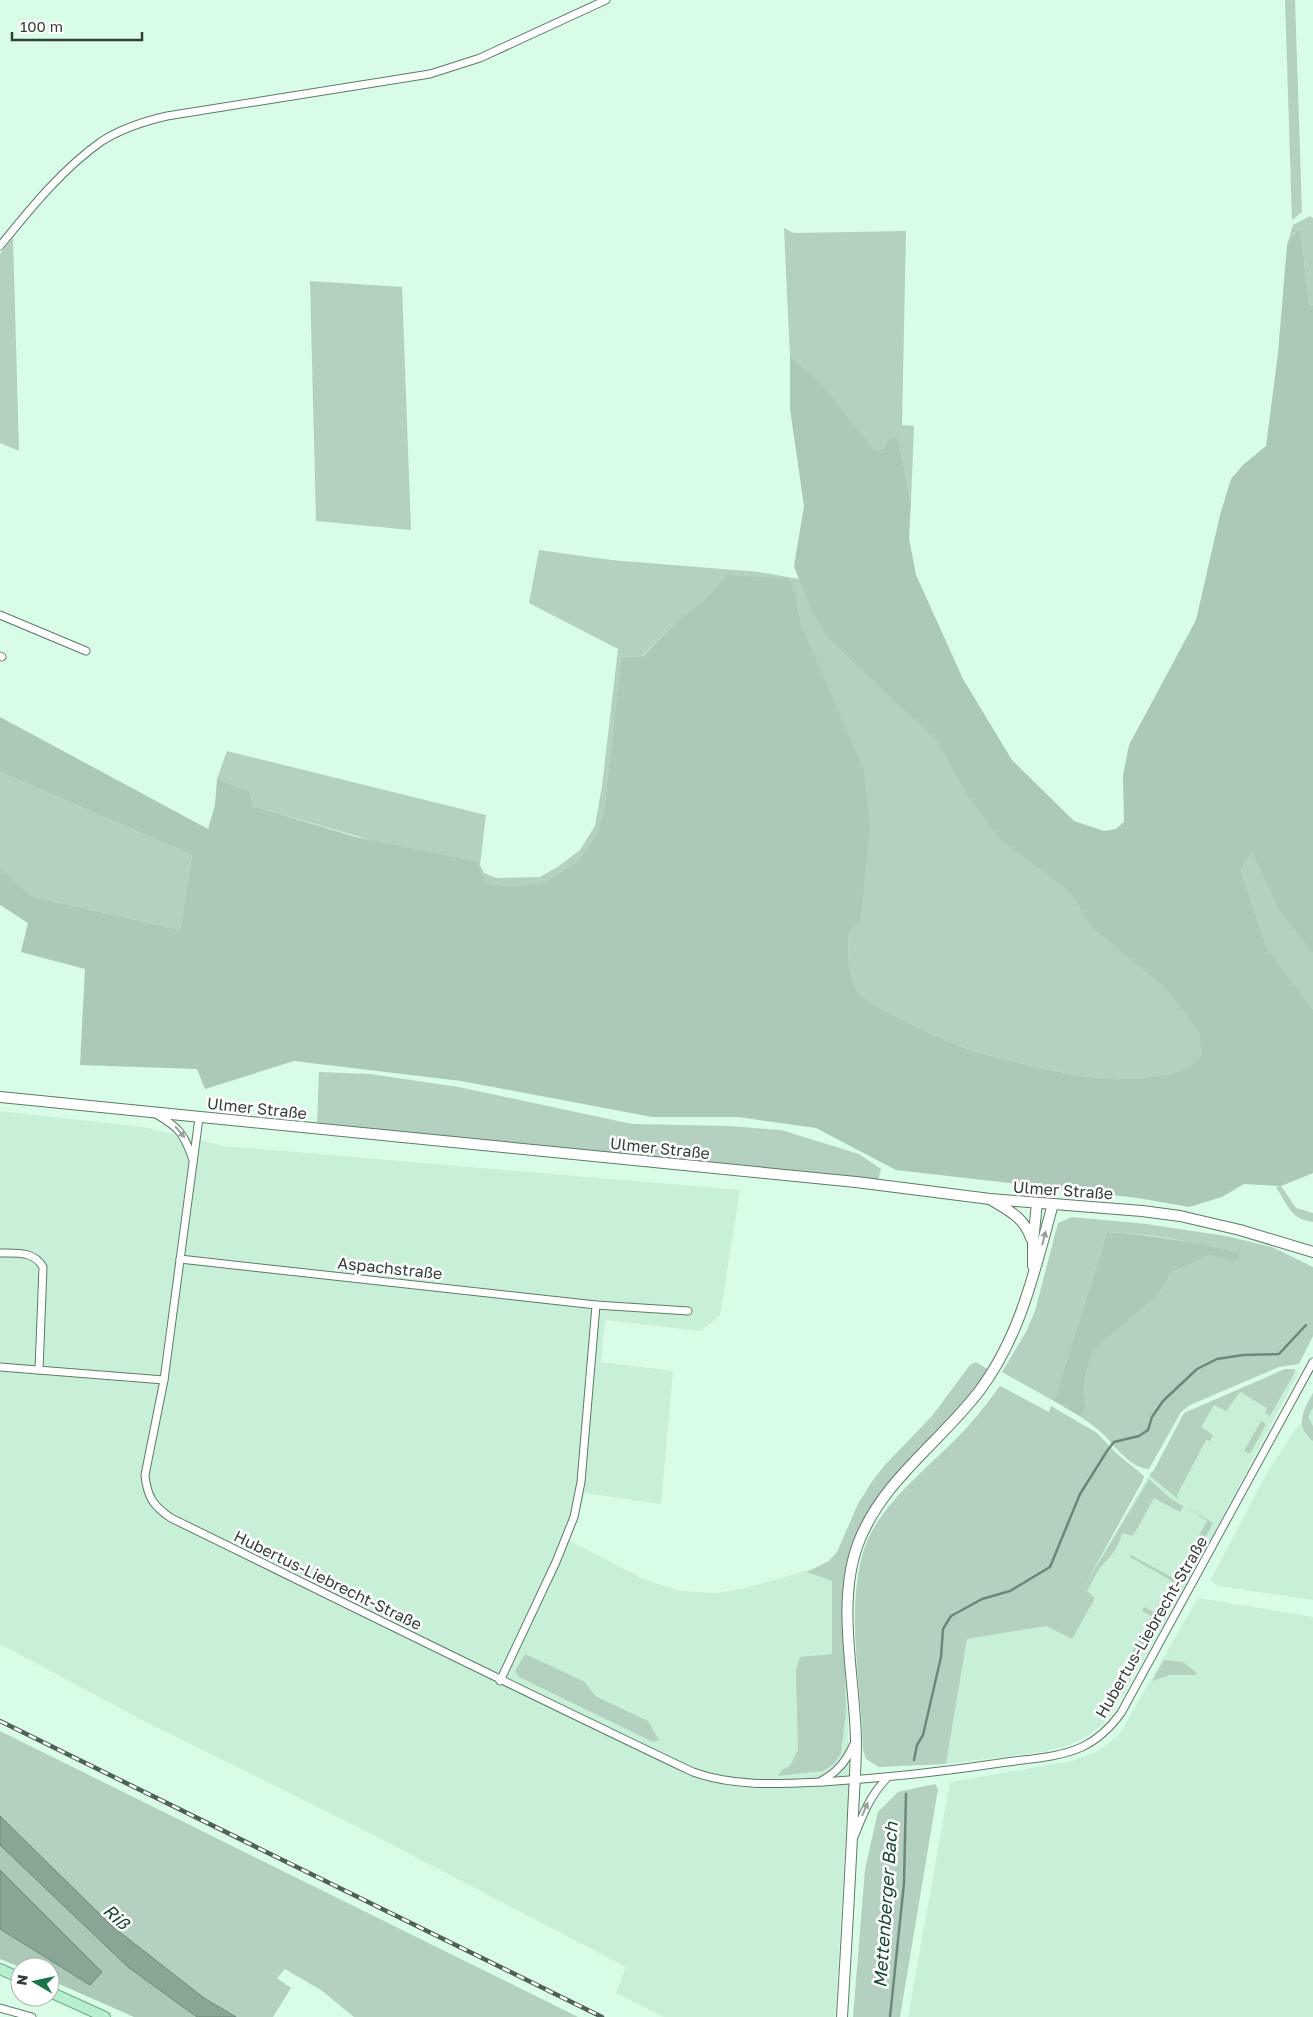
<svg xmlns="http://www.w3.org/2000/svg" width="1313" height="2017" font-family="'Golos Text',sans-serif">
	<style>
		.built { fill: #c8f0d7 }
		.green { fill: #b3d1be }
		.forest { fill: #abc9b6 }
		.water { fill: #89a694; stroke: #6f8778 }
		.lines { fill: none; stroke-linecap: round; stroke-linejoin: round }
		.stream { stroke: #6f8778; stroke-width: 2.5 }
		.minor-casing { stroke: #5d7b68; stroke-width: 9 }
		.secondary-casing { stroke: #5d7b68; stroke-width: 12 }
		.primary-casing { stroke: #69aa84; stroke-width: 12 }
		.minor { stroke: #fff; stroke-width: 7 }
		.secondary { stroke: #fff; stroke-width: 10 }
		.primary { stroke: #b7eece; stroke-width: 10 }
		.rail-casing { stroke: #4f6156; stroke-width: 4.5 }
		.rail { stroke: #fff; stroke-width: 2.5; stroke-dasharray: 8; stroke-linecap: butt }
		.oneway { fill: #98a09b }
		.labels { text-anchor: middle; stroke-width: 5; stroke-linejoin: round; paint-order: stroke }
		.street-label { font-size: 16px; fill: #324037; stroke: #fff }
		.water-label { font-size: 18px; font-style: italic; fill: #14482e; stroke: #fff }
	</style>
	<rect width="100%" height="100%" fill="#d9fce6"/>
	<!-- built -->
	<g class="built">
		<path d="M0 1111 143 1127 224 1146 740 1190 720 1315 701 1331 605 1320 601 1362 673 1371 661 1504 585 1493 570 1541 643 1579 680 1591 716 1593 746 1588 844 1560 841 1625 848 1709 849 1784 835 2017H664L616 1993 626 1967 362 1829 142 1720 0 1644Z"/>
		<path d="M1287 1370 1299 1372 1189 1580 1108 1720 1089 1735 1070 1745 1043 1752 946 1764 967 1639 1058 1624 1070 1610 1149 1475 1154 1471 1184 1413Z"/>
		<path d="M1313 1408V1600L1219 1586 1210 1581 1267 1473 1296 1428 1308 1417Z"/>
		<path d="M1198 1598 1313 1617V2017H908L950 1782 1072 1761 1094 1753 1108 1744 1120 1733Z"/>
	</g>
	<!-- green -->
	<g class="green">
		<path d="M1285 0H1295L1302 212 1292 220Z"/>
		<path d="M1310 216 1313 218V305L1309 304 1301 233 1298 229 1287 245 1293 225Z"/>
		<path d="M784 228 794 233 906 231 902 425 914 426 911 502 898 437 885 448 875 450 823 385 790 356Z"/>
		<path d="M13 238 19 451 0 443V254Z"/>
		<path d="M310 281 402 287 411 530 316 521Z"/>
		<path d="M539 550 611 560 759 572 799 579 808 604 826 637 937 742 967 796 999 839 1070 893 1092 928 1167 990 1199 1033 1201 1055 1192 1067 1170 1074 1133 1079 1089 1077 1044 1069 979 1053 947 1041 873 1005 856 990 848 960 849 930 860 924 796 596 726 575 705 599 677 621 642 656 621 659 604 813 597 834 577 862 542 883 510 886 488 884 480 872 253 806 249 791 217 779 227 751 486 815 480 865 484 873 496 878 540 877 559 866 580 850 595 826 602 786 618 649 529 603Z"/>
		<path d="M0 772 192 855 180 930 31 896 0 867Z"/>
		<path d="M1252 853 1279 911 1313 954V1009L1267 948 1241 869Z"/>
		<path d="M319 1072 370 1074 459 1087 632 1124 729 1126 781 1130 859 1154 881 1169 878 1180 317 1124Z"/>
		<path d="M1281 1186 1296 1208 1313 1213V1222C1290 1219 1288 1205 1276 1187Z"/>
		<path d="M1072 1217 1146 1224 1226 1236 1272 1247 1313 1267V1336L1299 1364 1279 1367 1190 1405 1181 1412 1149 1469C1130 1468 1116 1447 1103 1434 1097 1428 1089 1423 1081 1417L1086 1407 1084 1390 1087 1370 1094 1350 1158 1295 1171 1273 1211 1255 1232 1262 1239 1260C1194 1239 1156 1235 1107 1232L1054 1401 1002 1372 1026 1332 1035 1311 1058 1223Z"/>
		<path d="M976 1362 989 1370 976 1391 890 1481 865 1519 843 1612 846 1712 841 1753 834 1764 823 1771 778 1776 782 1770 790 1766 798 1750 796 1670 800 1657 832 1654V1581L807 1572 829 1561 837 1552 858 1504 871 1483 884 1466 932 1416 970 1365Z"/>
		<path d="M1285 1369H1295V1372L1270 1416 1265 1413 1267 1408 1240 1392 1226 1411 1214 1405 1201 1427 1213 1435 1210 1441 1206 1440 1177 1495 1178 1499 1151 1477 1150 1474 1154 1470 1184 1413Z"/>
		<path d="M1000 1386 1049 1412 1051 1406 1097 1433 1116 1453 1144 1476 1143 1480 1084 1587 1149 1479 1171 1499 1183 1506 1180 1512 1154 1498 1133 1536 1122 1533C1119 1546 1113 1554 1104 1563 1097 1570 1092 1583 1087 1591L1095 1598 1072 1639 1046 1626 967 1639 946 1764 879 1767 866 1759 863 1750C862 1688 846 1617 862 1556 875 1504 935 1464 969 1425 980 1413 990 1399 1000 1386Z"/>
		<path d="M1313 1393V1408L1308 1417 1313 1426V1441C1294 1426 1303 1411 1313 1393Z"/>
		<path d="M1261 1421 1266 1424 1250 1454 1244 1451Z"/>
		<path d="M1186 1507 1213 1523 1199 1549 1187 1542 1194 1544 1207 1521Z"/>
		<path d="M1131 1555 1173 1578 1176 1572 1184 1576 1179 1585 1130 1557Z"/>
		<path d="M1164 1594 1172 1597 1156 1626 1148 1622 1151 1616 1142 1611 1144 1607 1154 1612Z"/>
		<path d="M1144 1630 1152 1634 1128 1677 1121 1673Z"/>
		<path d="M525 1654 585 1682 595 1696 648 1721 659 1740 653 1742 519 1677 515 1671Z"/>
		<path d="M1164 1660 1183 1662 1197 1673 1195 1675H1170L1152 1681Z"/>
		<path d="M0 1731 578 2017H354L321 1990 285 1969 277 1978 291 1988 273 2017H236L204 1998 112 1926 0 1816Z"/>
		<path d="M935 1784 938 1789 900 2017H853L865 1869 878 1812 898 1792Z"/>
	</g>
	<!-- forest -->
	<g class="forest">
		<path d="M1298 229 1301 233 1309 304 1313 305V954L1279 911 1252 853 1241 869 1267 948 1313 1009V1173L1281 1186 1244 1184 1222 1197 1189 1207 1138 1198 896 1170 816 1128 738 1117H652L461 1081 294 1061 205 1089 197 1069 80 1065 85 969 21 952 28 923 0 905V867L31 896 180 930 192 855 0 772V717L208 829 215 805 217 779 249 791 253 806 356 837 477 862 480 872 488 884 510 886 542 883 577 862 597 834 604 812 621 658 643 656 677 621 705 599 726 575 789 579 796 596 802 627 864 771 870 826 860 924 849 930 848 960 856 990 873 1005 947 1041 979 1053 1044 1069 1089 1077 1133 1079 1170 1074 1191 1067 1201 1055 1199 1033 1167 990 1092 928 1070 893 999 839 967 796 937 742 826 637 808 604 794 566 804 506 790 409V356L823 385 875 450 885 448 887 440 898 437 911 502 909 538 916 575 963 679 1012 760 1074 821 1104 831 1116 829 1124 822 1123 775 1129 745 1196 620 1220 515 1231 479 1243 465 1266 446 1278 353 1287 245Z"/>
		<path d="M1107 1232C1152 1235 1195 1242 1239 1253V1260L1232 1262 1211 1255 1171 1273 1158 1295 1094 1350 1087 1370 1084 1390 1086 1407 1081 1417 1054 1401Z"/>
		<path d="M0 1845 129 1968 197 2017H134L50 1980V1967H20L0 1959V1929L90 1985 102 1972 0 1870Z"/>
	</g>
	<!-- water -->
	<g class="water">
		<path d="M0 1816 112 1926 204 1998 236 2017H197L129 1968 0 1845Z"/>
		<path d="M0 1870 102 1972 90 1985 0 1929Z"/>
	</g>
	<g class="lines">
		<!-- stream -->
		<g class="stream">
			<path d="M914 1760 917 1745 923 1735 941 1657 943 1629 951 1616 982 1599 1010 1591 1050 1567 1080 1494 1107 1451 1114 1442 1139 1436 1148 1430 1152 1417 1163 1401 1197 1369 1217 1359 1243 1355 1279 1354 1306 1325"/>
			<path d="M890 2017 904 1883 906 1794"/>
		</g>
		<defs>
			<g id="minor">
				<path d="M0 246C30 209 62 169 102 141 121 129 145 121 167 116L430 74 480 58 606 0"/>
				<path d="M0 615 86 651"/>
				<path d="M0 656 2 657"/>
				<path d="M156 1114C180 1128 184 1134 193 1160"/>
				<path d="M199 1118 164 1380 145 1475C147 1496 153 1506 171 1518 345 1603 518 1689 693 1772 735 1787 779 1784 823 1782 883 1778 941 1772 1000 1763 1026 1759 1058 1758 1082 1747 1099 1739 1110 1728 1121 1713L1313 1362"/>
				<path d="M0 1253C16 1253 34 1251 43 1267L39 1370"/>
				<path d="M180 1259 596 1305 581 1482 574 1517 556 1562 500 1681"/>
				<path d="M596 1305 688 1311"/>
				<path d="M0 1367 164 1380"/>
				<path d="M821 1781C838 1772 846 1761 854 1744"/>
				<path d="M854 1837C863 1814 870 1796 886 1779"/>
				<path d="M0 2008 32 2017"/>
			</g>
			<g id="secondary">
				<path d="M0 1097 856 1182 990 1199 1142 1211 1180 1216 1240 1230 1313 1252"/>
				<path d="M993 1201C1010 1211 1024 1218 1031 1238"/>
				<path d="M1033 1266V1242L1037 1203"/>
				<path d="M842 2017C846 1950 850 1883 853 1815 854 1790 856 1766 856 1741 855 1679 836 1603 858 1544 882 1480 940 1443 980 1390 1021 1335 1035 1269 1053 1204"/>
			</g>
			<g id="primary">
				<path d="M0 1969 20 1978"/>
				<path d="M50 1992 105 2017"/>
			</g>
		</defs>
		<!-- minor casing -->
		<use href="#minor" class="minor-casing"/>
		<!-- secondary casing -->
		<use href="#secondary" class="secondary-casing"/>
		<!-- primary casing -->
		<use href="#primary" class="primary-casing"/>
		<!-- minor -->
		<use href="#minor" class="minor"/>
		<!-- secondary -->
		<use href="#secondary" class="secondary"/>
		<!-- primary -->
		<use href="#primary" class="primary"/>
		<defs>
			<path id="rail" d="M0 1721 602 2017"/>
		</defs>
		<!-- rail casing -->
		<use href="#rail" class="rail-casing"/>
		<!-- rail -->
		<use href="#rail" class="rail"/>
	</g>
	<!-- one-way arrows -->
	<defs><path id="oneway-solid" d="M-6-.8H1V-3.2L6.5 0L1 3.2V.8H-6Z" transform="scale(1.25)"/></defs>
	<g class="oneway">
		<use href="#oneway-solid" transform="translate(180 1132) rotate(49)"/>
		<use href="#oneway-solid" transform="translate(1044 1238) rotate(-76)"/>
		<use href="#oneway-solid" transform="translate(865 1809) rotate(-67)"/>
	</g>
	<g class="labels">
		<!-- street labels -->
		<g class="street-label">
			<text transform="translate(257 1108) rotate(6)" y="6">Ulmer Straße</text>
			<text transform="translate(660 1148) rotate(6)" y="6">Ulmer Straße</text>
			<text transform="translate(1063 1190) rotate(4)" y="6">Ulmer Straße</text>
			<text transform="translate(390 1268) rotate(6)" y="6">Aspachstraße</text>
			<text transform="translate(328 1580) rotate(26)" y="6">Hubertus-Liebrecht-Straße</text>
			<text transform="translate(1151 1627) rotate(-60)" y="6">Hubertus-Liebrecht-Straße</text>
		</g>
		<!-- water labels -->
		<g class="water-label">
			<text transform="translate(886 1905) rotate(-86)" y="6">Mettenberger Bach</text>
			<text transform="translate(116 1917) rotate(42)" y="6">Riß</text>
		</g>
	</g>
	<!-- north arrow -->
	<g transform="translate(35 1982) rotate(279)"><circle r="24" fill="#ffffff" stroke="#adb3af"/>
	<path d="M0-4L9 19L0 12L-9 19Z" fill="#1a754a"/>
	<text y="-8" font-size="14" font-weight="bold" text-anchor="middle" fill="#324037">N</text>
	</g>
	<!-- scale -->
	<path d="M12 32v8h130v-8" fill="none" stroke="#324037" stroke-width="2.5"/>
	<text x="20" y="32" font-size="15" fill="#324037" stroke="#ffffff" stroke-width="4" paint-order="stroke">100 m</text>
</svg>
